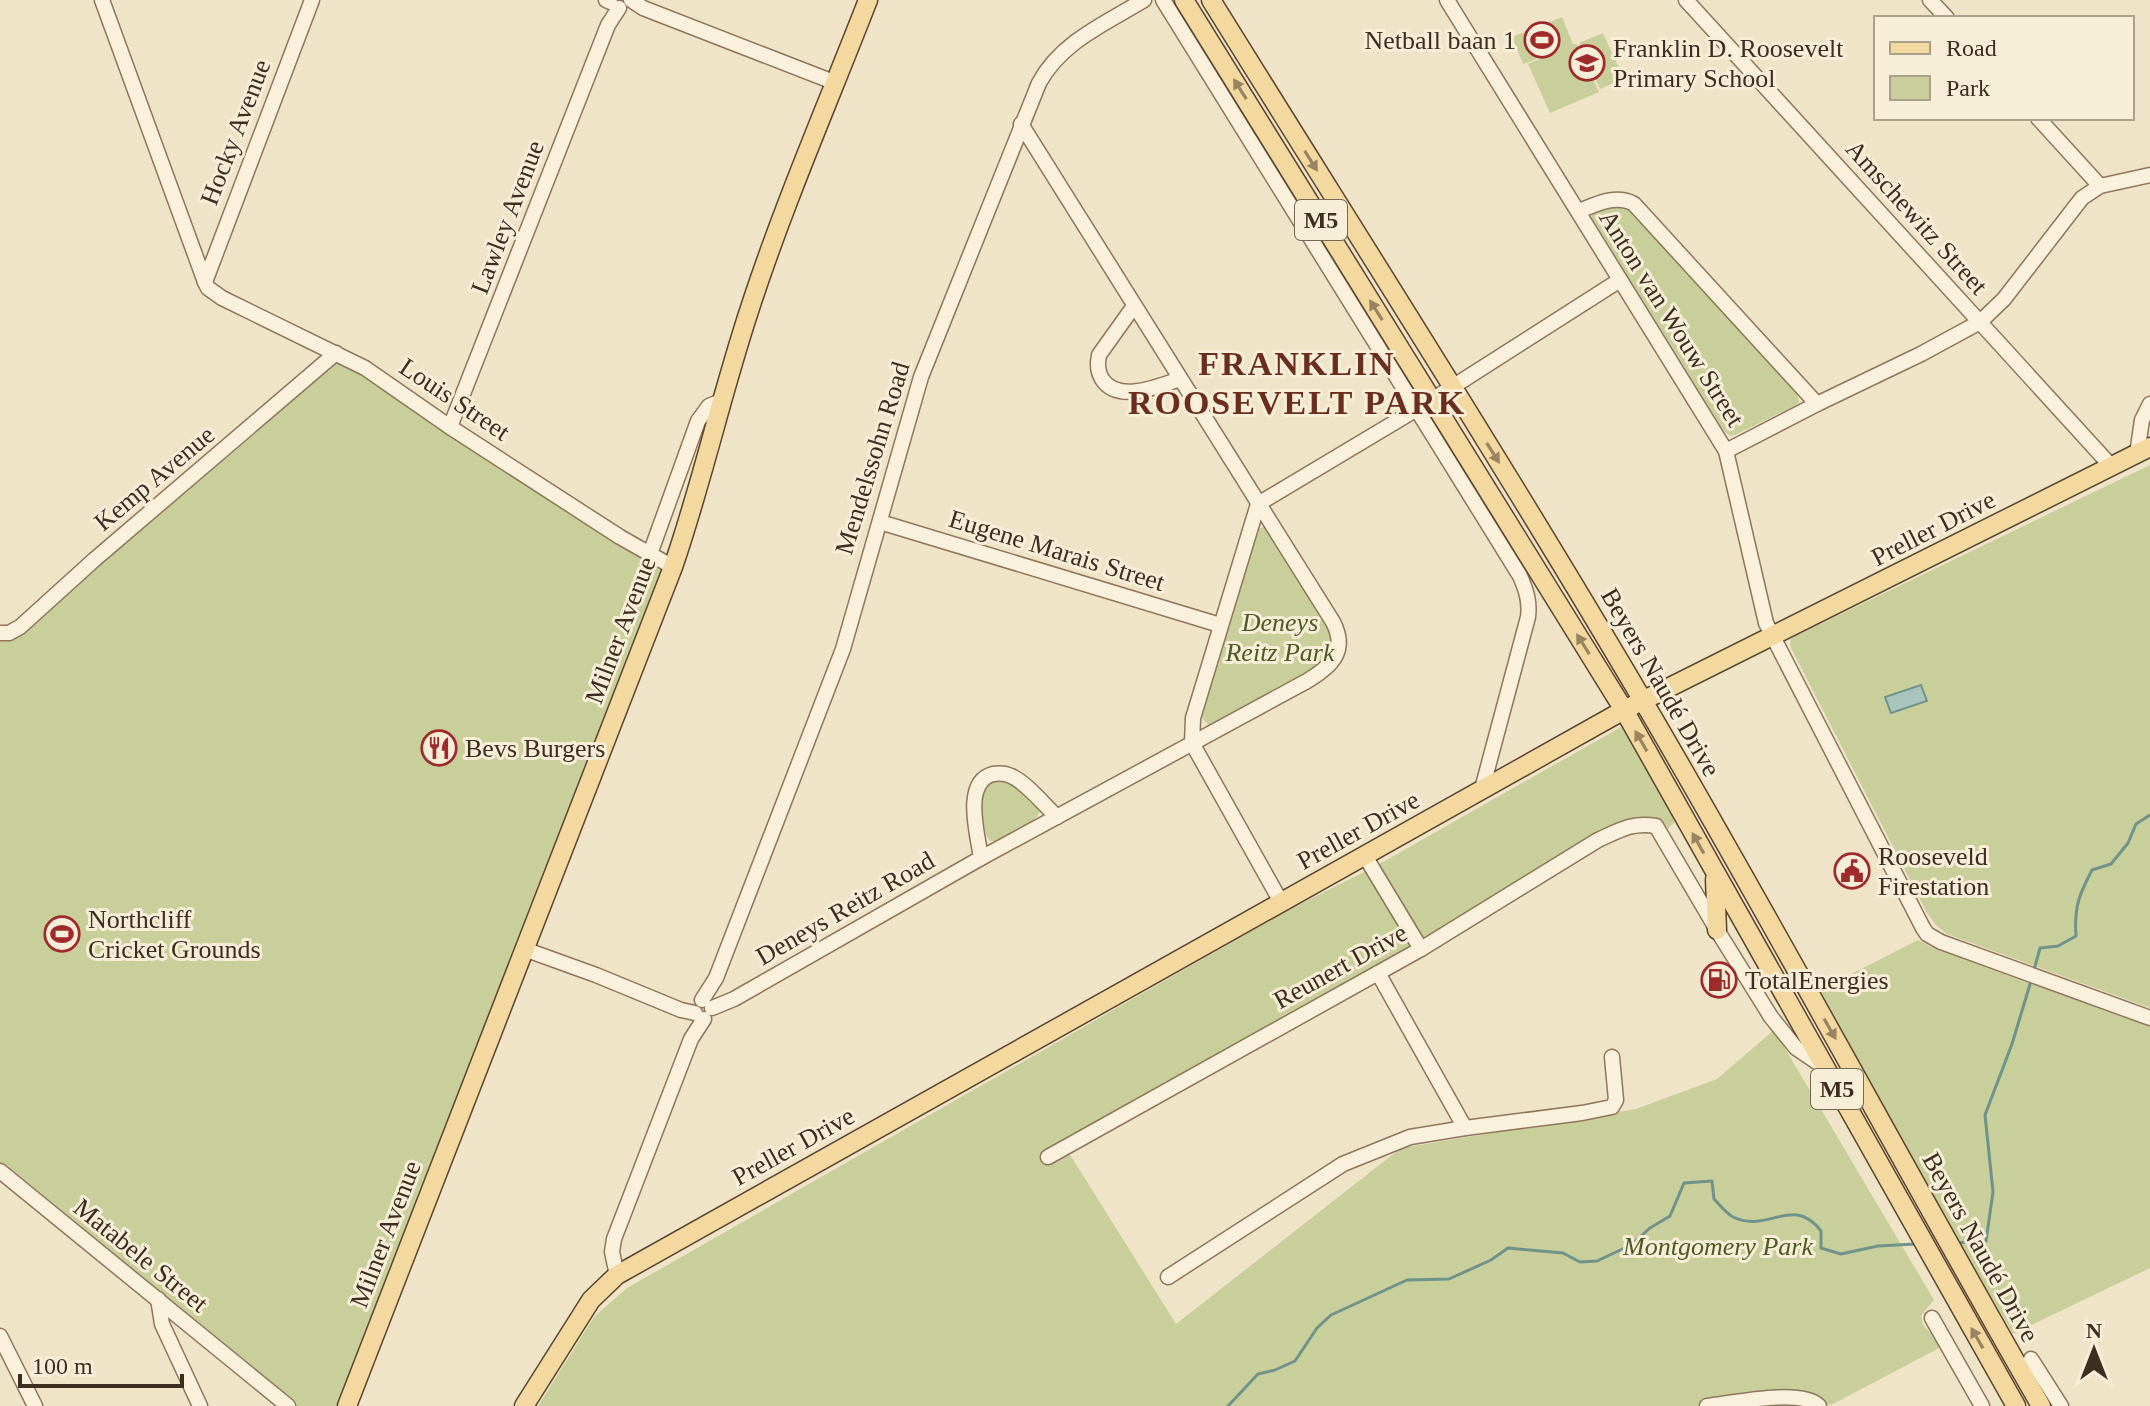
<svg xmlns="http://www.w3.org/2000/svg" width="2150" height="1406" font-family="'Times New Roman',serif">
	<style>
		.green { fill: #c9cf9b }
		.water { fill: #a9c4bc; stroke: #6f938a; stroke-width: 2 }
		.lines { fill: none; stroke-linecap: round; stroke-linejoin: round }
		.stream { stroke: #6f938a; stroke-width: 3 }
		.minor-casing { stroke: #8d765c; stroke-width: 17 }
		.major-casing { stroke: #5b4430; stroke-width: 21 }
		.minor { stroke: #faf1dc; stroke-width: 14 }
		.major { stroke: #f3d9a0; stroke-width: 18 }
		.oneway { fill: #988460 }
		.labels { text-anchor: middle; stroke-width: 6; stroke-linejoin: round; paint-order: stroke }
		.shield { fill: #f7eed8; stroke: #756857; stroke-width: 2 }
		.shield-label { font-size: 24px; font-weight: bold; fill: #3d2e20 }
		.poi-label { font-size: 26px; fill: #3d2e20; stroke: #f7eed8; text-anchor: start }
		.street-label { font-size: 26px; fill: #3d2e20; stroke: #f7eed8 }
		.park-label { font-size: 26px; font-style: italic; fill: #4d5a26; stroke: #f7eed8 }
		.district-label { font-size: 34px; font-weight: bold; letter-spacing: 2px; fill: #6b2e1e; stroke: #f7eed8 }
	</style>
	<rect width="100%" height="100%" fill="#f0e4c8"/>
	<!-- green -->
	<g class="green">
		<path d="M1562 17 1573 44H1577L1599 92 1550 113 1528 64 1563 49 1523 64 1512 37Z"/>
		<path d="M1603 33 1624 79 1600 89 1579 43Z"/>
		<path d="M1629 205 1695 281 1797 392 1799 402 1796 405 1737 434 1730 436 1723 430 1591 222 1592 212 1598 209Z"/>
		<path d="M336 353 673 567 347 1406H288L0 1168V632L9 633Z"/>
		<path d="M2150 465V1008L1947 934 1936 925 1927 913 1790 646 1791 638Z"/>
		<path d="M1266 526 1333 622 1334 659 1211 728 1201 717 1202 709 1258 529Z"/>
		<path d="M1628 723 1676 821 1664 832 1622 835 1417 946 1067 1150 1176 1324 1401 1148 1636 1109 1717 1079 1774 1030 1934 1300 1921 1316 1923 1325 1943 1346 1831 1405 1793 1394 1707 1406H538L594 1317 627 1288 1290 909 1374 867Z"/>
		<path d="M1007 777 1041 809C1035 826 1011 833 996 841H990L986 835 979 801 987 782Z"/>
		<path d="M1918 940 1935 949 2150 1027V1268L2013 1334 1951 1228 1818 991Z"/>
	</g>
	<!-- water -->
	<path class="water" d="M1921 685 1927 701 1891 713 1885 697Z"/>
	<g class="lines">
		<!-- stream -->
		<g class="stream">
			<path d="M2034 970 2040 948 2058 946 2076 936C2074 907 2079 895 2092 870L2111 864 2128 843 2136 824 2150 815"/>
			<path d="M1955 1243 1986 1241 1993 1192 1985 1115 2012 1044 2031 981"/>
			<path d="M1228 1406 1258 1374 1275 1370 1295 1361 1317 1328 1331 1315 1407 1280 1449 1279 1491 1260 1508 1248 1563 1253 1580 1262 1597 1261 1631 1245 1650 1228 1670 1216 1684 1183 1712 1181 1714 1199C1719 1204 1726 1213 1733 1217 1768 1234 1793 1194 1821 1231V1248L1841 1254 1878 1246 1915 1244"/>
		</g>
		<defs>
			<g id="minor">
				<path d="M102 0 205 282 208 288 222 298 365 368 450 427 620 537 673 567"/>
				<path d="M606 0 610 2"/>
				<path d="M631 0 643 8 836 83"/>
				<path d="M1163 0 1520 576C1526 590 1530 601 1528 617L1482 789"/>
				<path d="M1447 0 1726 451 1766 623 1923 928 1927 934 1941 942 2150 1018"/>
				<path d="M1686 0 2112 467"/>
				<path d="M1930 0 1947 18"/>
				<path d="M2038 118 2100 186"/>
				<path d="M1579 211C1597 204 1616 194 1634 204L1817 404"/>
				<path d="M205 282 312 0"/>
				<path d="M1134 306 1099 355C1097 364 1097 371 1102 379 1118 404 1159 386 1180 379"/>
				<path d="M450 427 608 25 619 8"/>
				<path d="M1726 451 1817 404 1921 354 1980 322 2004 299 2082 198 2100 186 2150 175"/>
				<path d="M2137 454 2142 420 2150 404"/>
				<path d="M880 522 1220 625"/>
				<path d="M650 554 698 421 709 406 723 400"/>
				<path d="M0 633H9L20 627 94 560 336 353"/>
				<path d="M1365 856 1421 949"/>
				<path d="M981 858C978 836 962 782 993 774 999 773 1005 773 1011 776 1026 782 1045 806 1057 817"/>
				<path d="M1281 902 1192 743 1193 718 1258 504 1432 400 1620 280"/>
				<path d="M524 949 596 975 681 1010 695 1013"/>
				<path d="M1378 973 1465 1128 1582 1113 1612 1107 1616 1100 1612 1057"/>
				<path d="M702 1000 716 978 843 649 921 377 1039 83C1061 42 1106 23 1144 0"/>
				<path d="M712 1008 734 999 981 858 1307 681C1332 666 1348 651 1333 622L1021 124"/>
				<path d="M1048 1157 1421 949 1598 840C1620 830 1632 822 1656 826L1717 930 1771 1017 1796 1048 1824 1067"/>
				<path d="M0 1171 288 1406"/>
				<path d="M617 1275 612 1252 614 1239 691 1039 704 1019"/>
				<path d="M1168 1277 1343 1164 1410 1137 1465 1128"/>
				<path d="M158 1299 162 1324 200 1406"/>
				<path d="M1932 1318 1982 1406"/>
				<path d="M0 1336 35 1406"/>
				<path d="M2031 1359 2061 1406"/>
				<path d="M1707 1406C1733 1403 1801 1388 1819 1406"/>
			</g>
			<g id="major">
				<path d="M1184 0 1624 710 2016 1406"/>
				<path d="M1211 0C1355 232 1503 463 1642 699 1779 932 1906 1171 2041 1406"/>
				<path d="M1715 879 1717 930"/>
				<path d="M347 1406 673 567C702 483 721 396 749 311 783 206 828 103 868 0"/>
				<path d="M524 1406 591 1300 617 1275 1624 710 2150 447"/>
			</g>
		</defs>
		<!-- minor casing -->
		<use href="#minor" class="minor-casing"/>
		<!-- major casing -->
		<use href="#major" class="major-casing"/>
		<!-- minor -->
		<use href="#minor" class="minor"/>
		<!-- major -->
		<use href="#major" class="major"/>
	</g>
	<!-- one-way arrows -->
	<defs><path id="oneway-solid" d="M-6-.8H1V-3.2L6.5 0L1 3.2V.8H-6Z" transform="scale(2)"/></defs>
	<g class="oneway">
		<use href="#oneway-solid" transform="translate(1240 89) rotate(-122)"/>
		<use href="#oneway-solid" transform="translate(1311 161) rotate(58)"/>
		<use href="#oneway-solid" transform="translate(1376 310) rotate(-122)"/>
		<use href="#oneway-solid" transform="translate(1493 453) rotate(58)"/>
		<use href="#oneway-solid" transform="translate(1583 644) rotate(-122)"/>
		<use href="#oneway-solid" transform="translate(1641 741) rotate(-120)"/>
		<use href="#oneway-solid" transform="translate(1698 843) rotate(-119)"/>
		<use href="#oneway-solid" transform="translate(1830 1029) rotate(60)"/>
		<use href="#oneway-solid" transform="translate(1977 1338) rotate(-120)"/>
	</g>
	<!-- icons -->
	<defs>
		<symbol id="stadium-ring" viewBox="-11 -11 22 22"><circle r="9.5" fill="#f7eed8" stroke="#9e2a2b" stroke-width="1.5"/><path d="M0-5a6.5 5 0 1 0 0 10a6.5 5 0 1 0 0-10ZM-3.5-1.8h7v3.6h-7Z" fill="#9e2a2b"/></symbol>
		<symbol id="school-ring" viewBox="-11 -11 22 22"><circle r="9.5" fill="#f7eed8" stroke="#9e2a2b" stroke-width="1.5"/><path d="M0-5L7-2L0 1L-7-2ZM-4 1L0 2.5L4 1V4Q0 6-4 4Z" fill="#9e2a2b"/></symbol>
		<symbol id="restaurant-ring" viewBox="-11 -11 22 22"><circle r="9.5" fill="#f7eed8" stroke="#9e2a2b" stroke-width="1.5"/><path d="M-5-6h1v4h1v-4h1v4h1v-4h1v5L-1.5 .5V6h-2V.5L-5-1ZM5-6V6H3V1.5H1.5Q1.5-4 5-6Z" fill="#9e2a2b"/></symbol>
		<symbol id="civic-ring" viewBox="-11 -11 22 22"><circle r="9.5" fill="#f7eed8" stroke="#9e2a2b" stroke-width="1.5"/><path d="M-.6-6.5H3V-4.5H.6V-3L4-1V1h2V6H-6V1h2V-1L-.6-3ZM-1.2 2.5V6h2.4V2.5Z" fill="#9e2a2b"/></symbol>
		<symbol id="fuel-ring" viewBox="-11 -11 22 22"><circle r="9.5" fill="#f7eed8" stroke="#9e2a2b" stroke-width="1.5"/><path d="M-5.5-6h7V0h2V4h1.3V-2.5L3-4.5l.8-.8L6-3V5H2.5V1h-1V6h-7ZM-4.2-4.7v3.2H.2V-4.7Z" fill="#9e2a2b"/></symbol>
	</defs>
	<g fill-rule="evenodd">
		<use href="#stadium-ring" x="1522" y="20" width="40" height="40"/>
		<use href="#school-ring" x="1567" y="43" width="40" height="40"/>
		<use href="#restaurant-ring" x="419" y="728" width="40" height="40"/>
		<use href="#civic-ring" x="1832" y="851" width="40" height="40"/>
		<use href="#stadium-ring" x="42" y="914" width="40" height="40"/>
		<use href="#fuel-ring" x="1699" y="960" width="40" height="40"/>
	</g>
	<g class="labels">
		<!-- shield labels -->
		<g class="shield">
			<rect x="1295" y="200" width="52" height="40" rx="6"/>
			<rect x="1811" y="1069" width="52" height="40" rx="6"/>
		</g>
		<g class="shield-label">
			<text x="1321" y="228">M5</text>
			<text x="1837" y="1097">M5</text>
		</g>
		<!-- poi labels -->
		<g class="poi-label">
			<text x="1516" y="49" text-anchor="end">Netball baan 1</text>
			<text x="1613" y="57">Franklin D. Roosevelt<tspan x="1613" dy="30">Primary School</tspan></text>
			<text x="465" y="757">Bevs Burgers</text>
			<text x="1878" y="865">Rooseveld<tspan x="1878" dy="30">Firestation</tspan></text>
			<text x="88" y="928">Northcliff<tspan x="88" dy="30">Cricket Grounds</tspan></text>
			<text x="1745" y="989">TotalEnergies</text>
		</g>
		<!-- street labels -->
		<g class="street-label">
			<text transform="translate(235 132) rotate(-69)" y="9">Hocky Avenue</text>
			<text transform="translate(507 217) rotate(-69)" y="9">Lawley Avenue</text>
			<text transform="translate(1917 217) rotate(48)" y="9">Amschewitz Street</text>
			<text transform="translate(1672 318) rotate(58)" y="9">Anton van Wouw Street</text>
			<text transform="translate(455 399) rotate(34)" y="9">Louis Street</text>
			<text transform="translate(872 458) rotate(-73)" y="9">Mendelssohn Road</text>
			<text transform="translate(154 478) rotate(-40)" y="9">Kemp Avenue</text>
			<text transform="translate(1933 528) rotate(-27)" y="9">Preller Drive</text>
			<text transform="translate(1057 550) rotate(17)" y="9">Eugene Marais Street</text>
			<text transform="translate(620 630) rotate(-69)" y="9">Milner Avenue</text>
			<text transform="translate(1661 682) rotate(60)" y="9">Beyers Naudé Drive</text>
			<text transform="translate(1358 830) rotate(-29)" y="9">Preller Drive</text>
			<text transform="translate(845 908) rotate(-30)" y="9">Deneys Reitz Road</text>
			<text transform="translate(1340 966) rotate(-29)" y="9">Reunert Drive</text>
			<text transform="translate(793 1146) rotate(-29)" y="9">Preller Drive</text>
			<text transform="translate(385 1234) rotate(-69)" y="9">Milner Avenue</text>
			<text transform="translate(1981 1247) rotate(61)" y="9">Beyers Naudé Drive</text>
			<text transform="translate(141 1255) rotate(39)" y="9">Matabele Street</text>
		</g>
		<!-- park labels -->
		<g class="park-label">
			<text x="1280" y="631">Deneys<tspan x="1280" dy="30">Reitz Park</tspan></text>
			<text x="1718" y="1255">Montgomery Park</text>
		</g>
		<!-- district labels -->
		<g class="district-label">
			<text x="1297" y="375">FRANKLIN<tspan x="1297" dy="39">ROOSEVELT PARK</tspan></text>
		</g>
	</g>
	<!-- legend -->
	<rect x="1874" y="16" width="260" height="104" fill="#f7eed8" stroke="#ada18e" stroke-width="2"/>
	<rect x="1890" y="42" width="40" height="12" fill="#f3d9a0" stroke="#ada18e" stroke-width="2"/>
	<text x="1946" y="56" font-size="24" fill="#3d2e20">Road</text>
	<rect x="1890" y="76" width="40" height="24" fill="#c9cf9b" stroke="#ada18e" stroke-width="2"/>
	<text x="1946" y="96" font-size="24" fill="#3d2e20">Park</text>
	<!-- north arrow -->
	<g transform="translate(2094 1350)" stroke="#f7eed8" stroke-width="6" paint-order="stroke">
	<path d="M0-6L14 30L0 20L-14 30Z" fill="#3d2e20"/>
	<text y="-12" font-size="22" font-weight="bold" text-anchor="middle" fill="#3d2e20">N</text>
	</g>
	<!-- scale -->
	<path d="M20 1374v12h162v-12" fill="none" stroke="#3d2e20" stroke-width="4"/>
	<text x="32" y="1374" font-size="24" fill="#3d2e20" stroke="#f7eed8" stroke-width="6" paint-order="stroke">100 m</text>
</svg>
